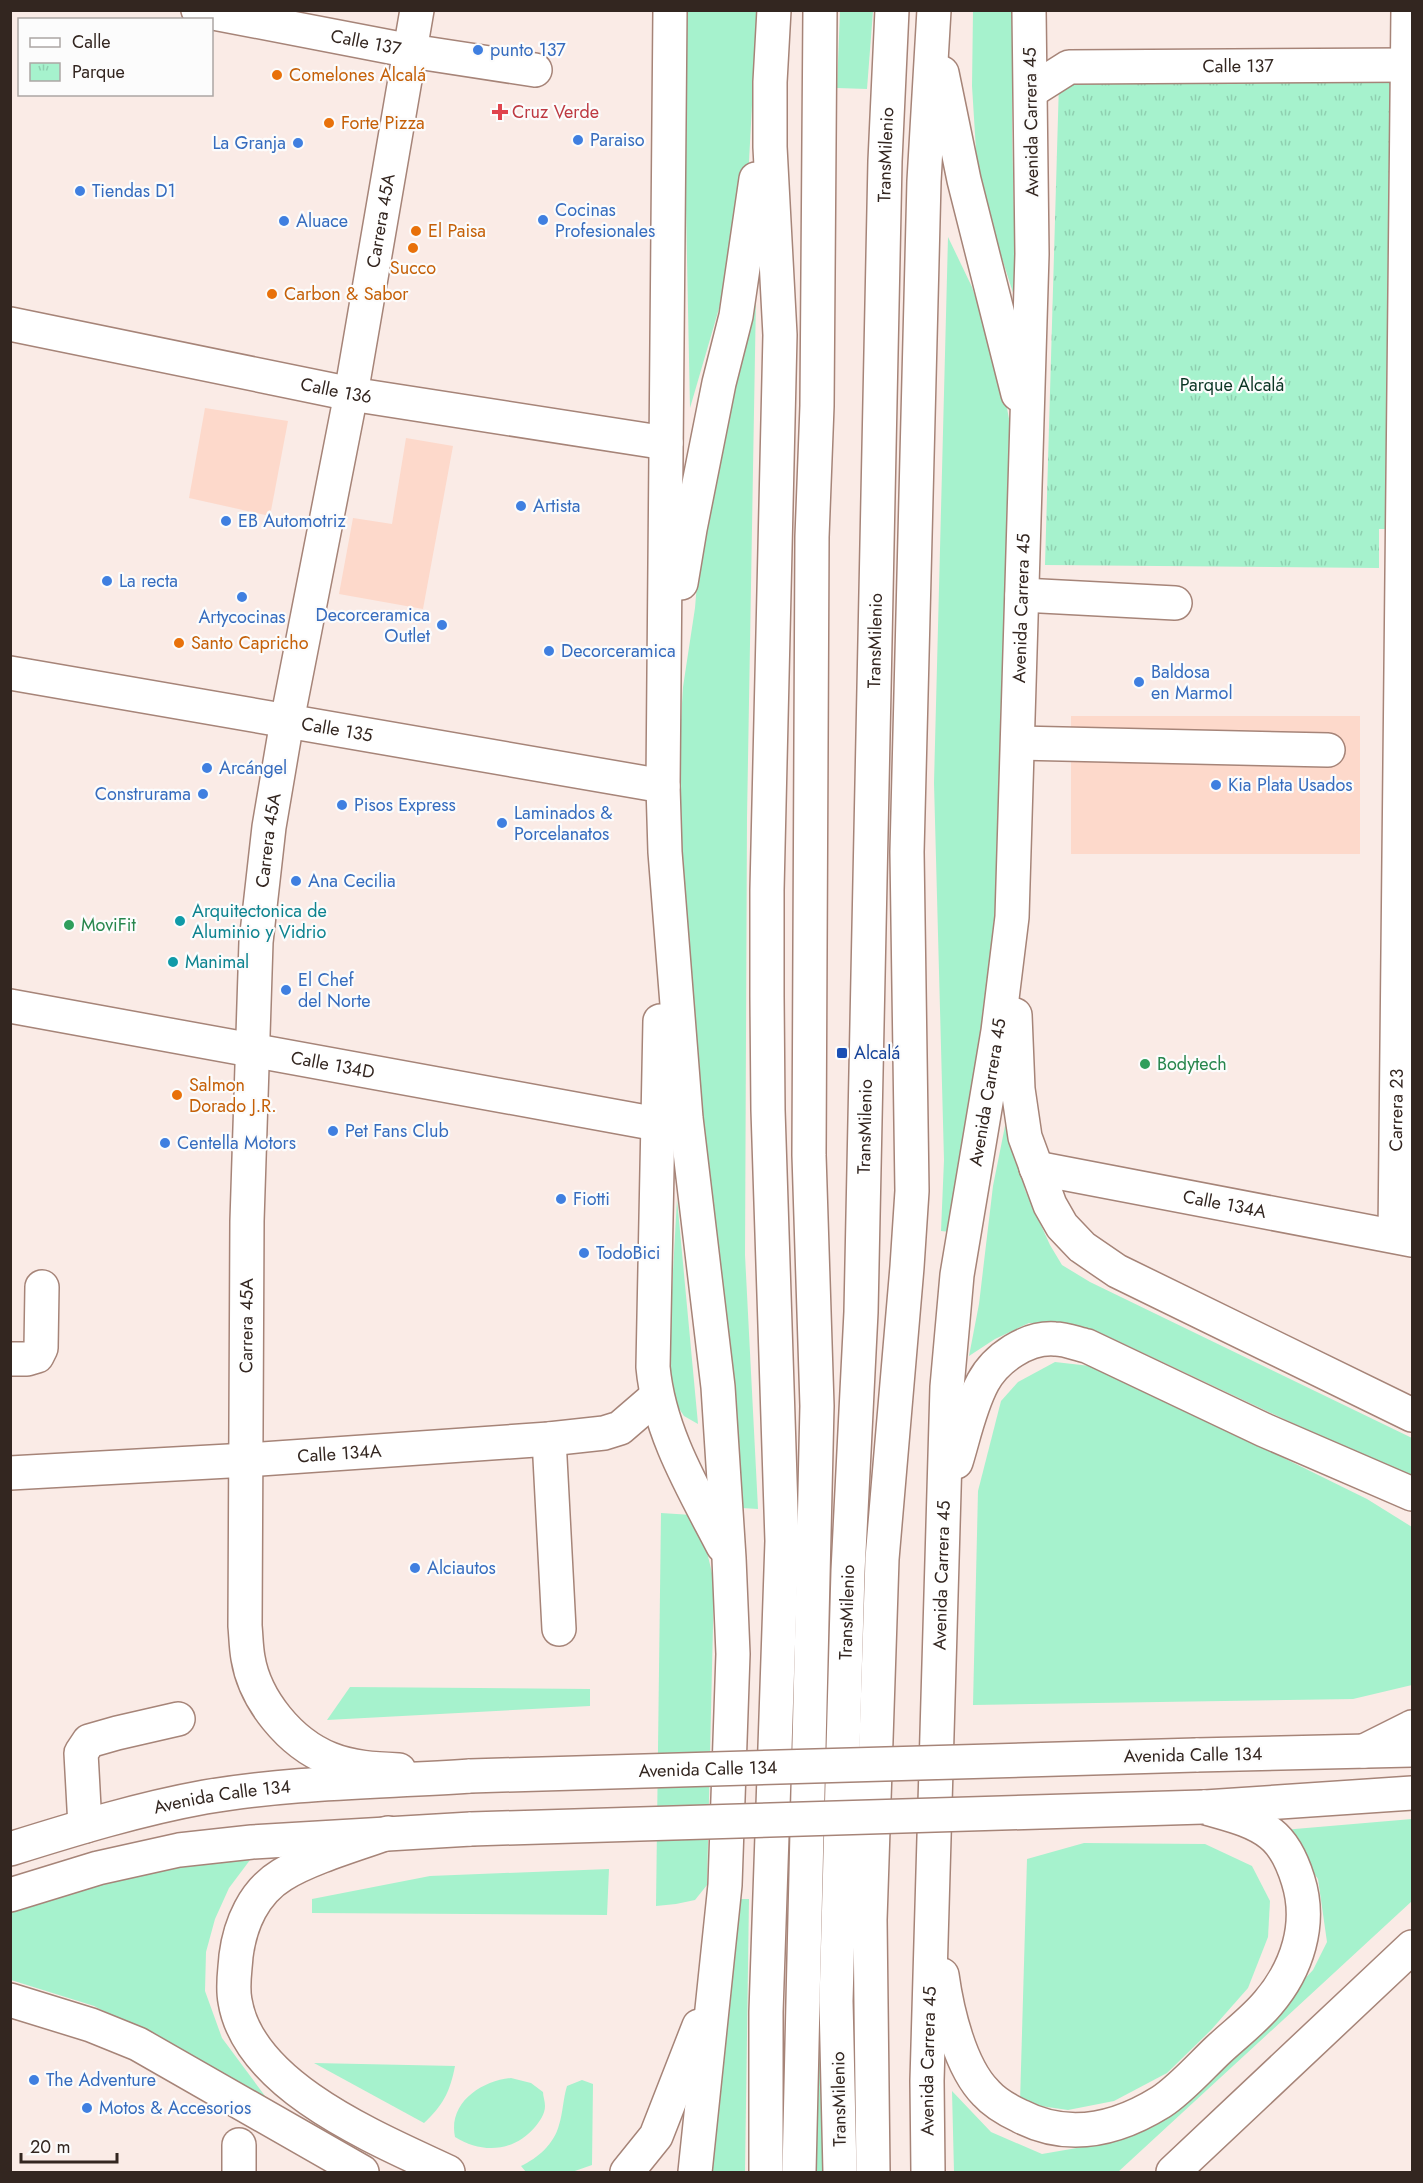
<svg xmlns="http://www.w3.org/2000/svg" width="1423" height="2183" font-family="Jost,sans-serif">
	<style>
		.built { fill: #fdd9cb }
		.grass { fill: #a6f2cd }
		.park { fill: url(#park-tufts) }
		.lines { fill: none; stroke-linecap: round; stroke-linejoin: round }
		.minor-casing { stroke: #a68478; stroke-width: 36 }
		.major-casing { stroke: #a68478; stroke-width: 36 }
		.highway-casing { stroke: #a68478; stroke-width: 36 }
		.minor { stroke: #fff; stroke-width: 33 }
		.major { stroke: #fff; stroke-width: 33 }
		.highway { stroke: #fff; stroke-width: 33 }
		.major-bridge-casing { stroke: #a68478; stroke-width: 36; stroke-linecap: butt }
		.major-bridge { stroke: #fff; stroke-width: 33 }
		.shop-dot { fill: #3f7fe0; stroke: #fcfcfc; stroke-width: 2 }
		.food-dot { fill: #e8710a; stroke: #fcfcfc; stroke-width: 2 }
		.health-dot { fill: #e0444e; stroke: #fcfcfc; stroke-width: 2 }
		.culture-dot { fill: #0f9aa8; stroke: #fcfcfc; stroke-width: 2 }
		.leisure-dot { fill: #2e9e5b; stroke: #fcfcfc; stroke-width: 2 }
		.transit-dot { fill: #1a4fb4; stroke: #fcfcfc; stroke-width: 2 }
		.labels { text-anchor: middle; stroke-width: 4.5; stroke-linejoin: round; paint-order: stroke }
		.street-label { font-size: 18px; fill: #332620; stroke: #fcfcfc }
		.shop-label { font-size: 18px; fill: #366cbe; stroke: #fcfcfc; text-anchor: start }
		.food-label { font-size: 18px; fill: #c56008; stroke: #fcfcfc; text-anchor: start }
		.health-label { font-size: 18px; fill: #be3a42; stroke: #fcfcfc; text-anchor: start }
		.park-label { font-size: 18px; fill: #0b3524; stroke: #fcfcfc }
		.culture-label { font-size: 18px; fill: #0d838f; stroke: #fcfcfc; text-anchor: start }
		.leisure-label { font-size: 18px; fill: #27864d; stroke: #fcfcfc; text-anchor: start }
		.transit-label { font-size: 18px; fill: #164399; stroke: #fcfcfc; text-anchor: start }
	</style>
	<defs>
		<pattern id="park-tufts" width="24" height="20" patternUnits="userSpaceOnUse" patternTransform="scale(1.5)"><rect width="24" height="20" fill="#a6f2cd"/><path d="M3 7l-1-3M5 7V3M7 7l1-3M15 17l-1-3M17 17v-4M19 17l1-3" fill="none" stroke="#8fcfb0"/></pattern>
	</defs>
	<rect width="100%" height="100%" fill="#faebe6"/>
	<!-- built -->
	<g class="built">
		<path d="M205 408 288 421 270 516 189 498Z"/>
		<path d="M406 438 453 446 423 609 339 594 353 518 392 524Z"/>
		<rect x="1071" y="716" width="289" height="138"/>
	</g>
	<!-- grass -->
	<g class="grass">
		<path d="M684 11H757L748 180 727 281 690 408 684 110Z"/>
		<path d="M840 11H873L867 89 837 88Z"/>
		<path d="M973 11H1012V133L1016 302 997 243 977 166 972 86Z"/>
		<path d="M948 237 972 287 1001 376 1012 435 997 896 976 1068 950 1232 941 1231 944 1160 934 783Z"/>
		<path d="M756 296 747 818 745 1255 758 1509 742 1508 694 1056 677 786 683 687 695 608 701 534Z"/>
		<path d="M1007 1116 1025 1190 1050 1245 1062 1265 1090 1282 1412 1438V1479L1092 1329 1029 1323 995 1339 969 1356 979 1304 993 1186Z"/>
		<path d="M677 1199 698 1424 684 1416 676 1404 671 1389V1308Z"/>
		<path d="M1055 1362 1099 1367 1367 1499 1412 1527V1685L1353 1699 973 1705 978 1491 1001 1401 1018 1382Z"/>
		<path d="M661 1513 692 1515 705 1543 714 1582 707 1885 695 1900 676 1904 656 1906Z"/>
		<path d="M350 1687 590 1689V1706L327 1720Z"/>
		<path d="M1412 1819V1901L1118 2172H954L952 2091 991 2132 1042 2154 1100 2144 1248 2039 1313 1970 1327 1942 1318 1879 1283 1830Z"/>
		<path d="M1084 1843 1205 1844 1252 1866 1270 1901 1268 1937 1248 1988 1211 2030 1167 2073 1114 2101 1068 2110 1020 2103 1027 1859Z"/>
		<path d="M250 1860 229 1888 215 1919 206 1952 205 1991 222 2038 268 2100 193 2057 94 2006 11 1980 10 1911 72 1891 180 1865Z"/>
		<path d="M609 1869 607 1915 312 1913V1899L430 1876Z"/>
		<path d="M738 1899H749L745 2172H709Z"/>
		<path d="M815 1946H831L834 2172H814Z"/>
		<path d="M314 2063 455 2066C450 2092 443 2105 424 2123Z"/>
		<path d="M511 2078 531 2083 543 2092C543 2096 545 2101 545 2106 545 2114 540 2121 535 2127 514 2152 482 2154 455 2137 448 2103 481 2081 511 2078Z"/>
		<path d="M582 2080 593 2084 592 2165 572 2172H526L521 2166C538 2158 554 2144 559 2125 563 2112 563 2099 567 2086Z"/>
	</g>
	<!-- park -->
	<path class="park" d="M1412 77V529H1379V568L1045 565 1059 82Z"/>
	<g class="lines">
		<defs>
			<g id="minor">
				<path id="s1" d="M198 10 411 51 535 70"/>
				<path id="s2" d="M1031 91 1069 67 1407 65"/>
				<path id="s3" d="M10 324 351 394 666 443"/>
				<path d="M1022 595 1175 603"/>
				<path id="s4" d="M10 673 663 786"/>
				<path d="M1018 743 1328 750"/>
				<path id="s5" d="M10 1006 657 1124"/>
				<path id="s6" d="M1036 1168 1412 1240"/>
				<path id="s7" d="M1395 1236 1408 10"/>
				<path d="M10 1359H27L37 1356 41 1348 42 1287"/>
				<path d="M549 1439 559 1629"/>
				<path id="s8" d="M10 1473 247 1460 549 1439 604 1433 620 1428 656 1397"/>
				<path id="s9" d="M399 1770C376 1769 352 1768 330 1759 290 1743 255 1700 248 1658 246 1647 246 1636 245 1626L247 1221 256 942 269 827 287 721 351 394 417 10"/>
				<path d="M85 1826 81 1753 89 1741 117 1733 178 1719"/>
				<path d="M239 2172V2145"/>
				<path d="M799 2172 817 1406 809 1155 812 537 817 406 820 10"/>
				<path id="s10" d="M840 2172 836 2001 848 1571 861 1312 885 161 892 10"/>
			</g>
			<g id="major">
				<path d="M1196 1755 1412 1750"/>
				<path d="M1205 1807 1412 1793"/>
				<path id="s11" d="M10 1849C74 1829 139 1809 205 1797 292 1782 382 1782 470 1776"/>
				<path d="M10 1895 98 1868 179 1850 252 1842 471 1829"/>
			</g>
			<g id="highway">
				<path d="M670 10 663 786 665 852 686 1118 718 1387 729 1558 733 1654 725 1885 695 2172"/>
				<path d="M942 73 964 180 1018 394"/>
				<path d="M681 583 690 529 719 383 736 316 756 179"/>
				<path d="M1015 1015 1018 1089 1025 1137 1050 1205 1062 1226 1082 1247 1117 1271 1412 1415"/>
				<path d="M660 1021 653 1367C659 1432 693 1488 723 1546"/>
				<path d="M956 1462C964 1436 970 1406 983 1382 996 1358 1027 1337 1055 1339 1066 1339 1077 1344 1087 1346L1264 1430 1412 1494"/>
				<path d="M1364 1751 1412 1727"/>
				<path d="M388 1833C357 1844 309 1858 282 1875 254 1892 240 1924 236 1956 235 1971 232 1986 235 2001 249 2087 378 2139 448 2172"/>
				<path d="M942 1975C947 2011 960 2067 986 2093 995 2103 1007 2110 1020 2116 1068 2141 1116 2130 1161 2102 1180 2090 1202 2065 1218 2050 1235 2034 1254 2020 1268 2003 1297 1969 1312 1924 1298 1880 1293 1864 1285 1845 1271 1834 1252 1819 1226 1814 1203 1807"/>
				<path d="M10 2000 91 2025 138 2044 362 2172"/>
				<path d="M627 2172 656 2136 699 2026"/>
				<path d="M766 2172V2012L782 1541 768 1110 767 997V890L780 335 770 147V82L774 10"/>
				<path d="M873 2172 870 1920 882 1559 907 1267 912 1191 907 852 924 181 934 10"/>
				<path id="s12" d="M928 2172 927 2081 947 1387 957 1275 998 1031 1012 917 1032 254 1029 10"/>
				<path d="M1173 2172 1412 1947"/>
			</g>
		</defs>
		<!-- minor casing -->
		<use href="#minor" class="minor-casing"/>
		<!-- major casing -->
		<use href="#major" class="major-casing"/>
		<!-- highway casing -->
		<use href="#highway" class="highway-casing"/>
		<!-- minor -->
		<use href="#minor" class="minor"/>
		<!-- major -->
		<use href="#major" class="major"/>
		<!-- highway -->
		<use href="#highway" class="highway"/>
		<defs>
			<g id="major-bridge">
				<path id="s13" d="M470 1776 1196 1755"/>
				<path d="M471 1829 1203 1807"/>
			</g>
		</defs>
		<!-- major-bridge casing -->
		<use href="#major-bridge" class="major-bridge-casing"/>
		<!-- major-bridge -->
		<use href="#major-bridge" class="major-bridge"/>
	</g>
	<!-- markers -->
	<g class="shop-dot">
		<circle cx="478" cy="50" r="6"/>
		<circle cx="578" cy="140" r="6"/>
		<circle cx="298" cy="143" r="6"/>
		<circle cx="80" cy="191" r="6"/>
		<circle cx="543" cy="220" r="6"/>
		<circle cx="284" cy="221" r="6"/>
		<circle cx="521" cy="506" r="6"/>
		<circle cx="226" cy="521" r="6"/>
		<circle cx="107" cy="581" r="6"/>
		<circle cx="242" cy="597" r="6"/>
		<circle cx="442" cy="625" r="6"/>
		<circle cx="549" cy="651" r="6"/>
		<circle cx="1139" cy="682" r="6"/>
		<circle cx="207" cy="768" r="6"/>
		<circle cx="1216" cy="785" r="6"/>
		<circle cx="203" cy="794" r="6"/>
		<circle cx="342" cy="805" r="6"/>
		<circle cx="502" cy="823" r="6"/>
		<circle cx="296" cy="881" r="6"/>
		<circle cx="286" cy="990" r="6"/>
		<circle cx="333" cy="1131" r="6"/>
		<circle cx="165" cy="1143" r="6"/>
		<circle cx="561" cy="1199" r="6"/>
		<circle cx="584" cy="1253" r="6"/>
		<circle cx="415" cy="1568" r="6"/>
		<circle cx="34" cy="2080" r="6"/>
		<circle cx="87" cy="2108" r="6"/>
	</g>
	<g class="food-dot">
		<circle cx="277" cy="75" r="6"/>
		<circle cx="329" cy="123" r="6"/>
		<circle cx="416" cy="231" r="6"/>
		<circle cx="413" cy="248" r="6"/>
		<circle cx="272" cy="294" r="6"/>
		<circle cx="179" cy="643" r="6"/>
		<circle cx="177" cy="1095" r="6"/>
	</g>
	<path class="health-dot" d="M497 103h6v6h6v6h-6v6h-6v-6h-6v-6h6z"/>
	<g class="culture-dot">
		<circle cx="180" cy="921" r="6"/>
		<circle cx="173" cy="962" r="6"/>
	</g>
	<g class="leisure-dot">
		<circle cx="69" cy="925" r="6"/>
		<circle cx="1145" cy="1064" r="6"/>
	</g>
	<rect class="transit-dot" x="836" y="1047" width="12" height="12" rx="3"/>
	<g class="labels">
		<!-- street labels -->
		<g class="street-label">
			<text dy="6" stroke="none"><textPath href="#s1" startOffset="171">Calle 137</textPath></text>
			<text dy="6" stroke="none"><textPath href="#s2" startOffset="214">Calle 137</textPath></text>
			<text transform="translate(1031 122) rotate(-91)" y="6">Avenida Carrera 45</text>
			<text dy="6" stroke="none"><textPath href="#s10" startOffset="2018">TransMilenio</textPath></text>
			<text dy="6" stroke="none"><textPath href="#s9" startOffset="1654">Carrera 45A</textPath></text>
			<text dy="6" stroke="none"><textPath href="#s3" startOffset="333">Calle 136</textPath></text>
			<text dy="6" stroke="none"><textPath href="#s12" startOffset="1569">Avenida Carrera 45</textPath></text>
			<text dy="6" stroke="none"><textPath href="#s10" startOffset="1532">TransMilenio</textPath></text>
			<text dy="6" stroke="none"><textPath href="#s4" startOffset="332">Calle 135</textPath></text>
			<text dy="6" stroke="none"><textPath href="#s9" startOffset="1024">Carrera 45A</textPath></text>
			<text dy="6" stroke="none"><textPath href="#s5" startOffset="328">Calle 134D</textPath></text>
			<text dy="6" stroke="none"><textPath href="#s12" startOffset="1083">Avenida Carrera 45</textPath></text>
			<text dy="6" stroke="none"><textPath href="#s7" startOffset="126">Carrera 23</textPath></text>
			<text dy="6" stroke="none"><textPath href="#s10" startOffset="1046">TransMilenio</textPath></text>
			<text dy="6" stroke="none"><textPath href="#s6" startOffset="192">Calle 134A</textPath></text>
			<text dy="6" stroke="none"><textPath href="#s9" startOffset="538">Carrera 45A</textPath></text>
			<text dy="6" stroke="none"><textPath href="#s8" startOffset="330">Calle 134A</textPath></text>
			<text dy="6" stroke="none"><textPath href="#s12" startOffset="597">Avenida Carrera 45</textPath></text>
			<text dy="6" stroke="none"><textPath href="#s10" startOffset="560">TransMilenio</textPath></text>
			<text transform="translate(1193 1755) rotate(-1)" y="6">Avenida Calle 134</text>
			<text dy="6" stroke="none"><textPath href="#s13" startOffset="238">Avenida Calle 134</textPath></text>
			<text dy="6" stroke="none"><textPath href="#s11" startOffset="219">Avenida Calle 134</textPath></text>
			<text dy="6" stroke="none"><textPath href="#s12" startOffset="111">Avenida Carrera 45</textPath></text>
			<text transform="translate(839 2099) rotate(-91)" y="6">TransMilenio</text>
		</g>
		<!-- shop labels -->
		<g class="shop-label">
			<text x="490" y="56">punto 137</text>
			<text x="590" y="146">Paraiso</text>
			<text x="286" y="149" text-anchor="end">La Granja</text>
			<text x="92" y="197">Tiendas D1</text>
			<text x="555" y="216">Cocinas<tspan x="555" dy="21">Profesionales</tspan></text>
			<text x="296" y="227">Aluace</text>
			<text x="533" y="512">Artista</text>
			<text x="238" y="527">EB Automotriz</text>
			<text x="119" y="587">La recta</text>
			<text x="430" y="621" text-anchor="end">Decorceramica<tspan x="430" dy="21">Outlet</tspan></text>
			<text x="242" y="623" text-anchor="middle">Artycocinas</text>
			<text x="561" y="657">Decorceramica</text>
			<text x="1151" y="678">Baldosa<tspan x="1151" dy="21">en Marmol</tspan></text>
			<text x="219" y="774">Arcángel</text>
			<text x="1228" y="791">Kia Plata Usados</text>
			<text x="191" y="800" text-anchor="end">Construrama</text>
			<text x="354" y="811">Pisos Express</text>
			<text x="514" y="819">Laminados &amp;<tspan x="514" dy="21">Porcelanatos</tspan></text>
			<text x="308" y="887">Ana Cecilia</text>
			<text x="298" y="986">El Chef<tspan x="298" dy="21">del Norte</tspan></text>
			<text x="345" y="1137">Pet Fans Club</text>
			<text x="177" y="1149">Centella Motors</text>
			<text x="573" y="1205">Fiotti</text>
			<text x="596" y="1259">TodoBici</text>
			<text x="427" y="1574">Alciautos</text>
			<text x="46" y="2086">The Adventure</text>
			<text x="99" y="2114">Motos &amp; Accesorios</text>
		</g>
		<!-- food labels -->
		<g class="food-label">
			<text x="289" y="81">Comelones Alcalá</text>
			<text x="341" y="129">Forte Pizza</text>
			<text x="428" y="237">El Paisa</text>
			<text x="413" y="274" text-anchor="middle">Succo</text>
			<text x="284" y="300">Carbon &amp; Sabor</text>
			<text x="191" y="649">Santo Capricho</text>
			<text x="189" y="1091">Salmon<tspan x="189" dy="21">Dorado J.R.</tspan></text>
		</g>
		<!-- health labels -->
		<g class="health-label">
			<text x="512" y="118">Cruz Verde</text>
		</g>
		<!-- park labels -->
		<g class="park-label">
			<text x="1232" y="391">Parque Alcalá</text>
		</g>
		<!-- culture labels -->
		<g class="culture-label">
			<text x="192" y="917">Arquitectonica de<tspan x="192" dy="21">Aluminio y Vidrio</tspan></text>
			<text x="185" y="968">Manimal</text>
		</g>
		<!-- leisure labels -->
		<g class="leisure-label">
			<text x="81" y="931">MoviFit</text>
			<text x="1157" y="1070">Bodytech</text>
		</g>
		<!-- transit labels -->
		<g class="transit-label">
			<text x="854" y="1059">Alcalá</text>
		</g>
	</g>
	<!-- border -->
	<rect width="1423" height="2183" fill="none" stroke="#332620" stroke-width="24"/>
	<!-- legend -->
	<rect x="18" y="18" width="195" height="78" fill="#fcfcfc" stroke="#aca6a4" stroke-width="1.5"/>
	<rect x="30" y="38" width="30" height="9" fill="#ffffff" stroke="#aca6a4" stroke-width="1.5"/>
	<text x="72" y="48" font-size="18" fill="#332620">Calle</text>
	<rect x="30" y="63" width="30" height="18" fill="url(#park-tufts)" stroke="#aca6a4" stroke-width="1.5"/>
	<text x="72" y="78" font-size="18" fill="#332620">Parque</text>
	<!-- scale -->
	<path d="M21 2153v9h96v-9" fill="none" stroke="#332620" stroke-width="3"/>
	<text x="30" y="2153" font-size="18" fill="#332620" stroke="#fcfcfc" stroke-width="4.5" paint-order="stroke">20 m</text>
</svg>
